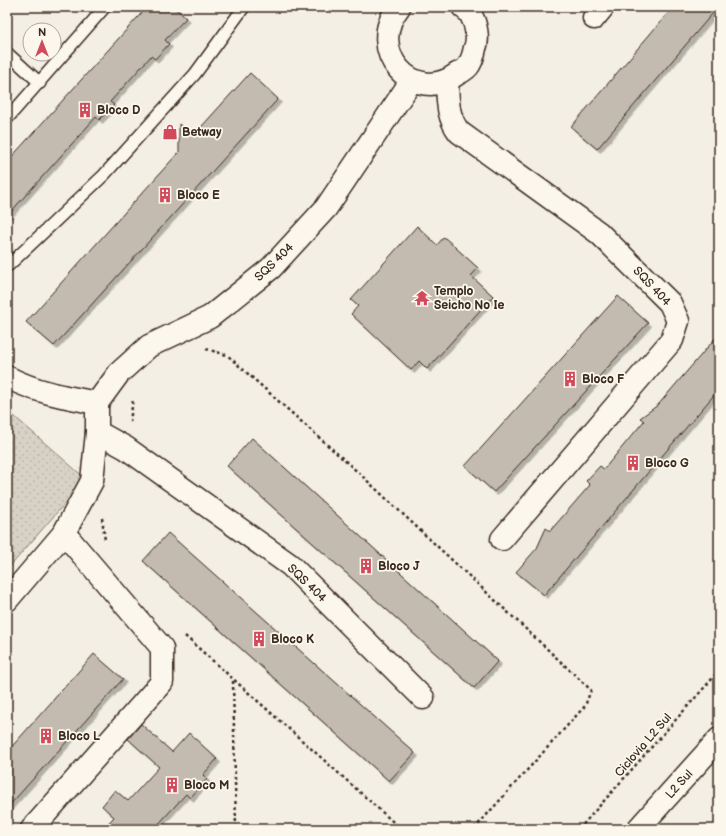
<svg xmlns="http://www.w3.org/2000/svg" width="726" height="836" font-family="'Balsamiq Sans',sans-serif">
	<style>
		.park { fill: url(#park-dots); stroke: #8a7e72 }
		.building { fill: #c3bbb0; stroke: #3b2a1e; filter: url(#shadow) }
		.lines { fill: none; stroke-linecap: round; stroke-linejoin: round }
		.service-casing { stroke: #3b2a1e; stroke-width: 14 }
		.minor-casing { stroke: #3b2a1e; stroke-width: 25 }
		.primary-casing { stroke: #3b2a1e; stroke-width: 25 }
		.path { stroke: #3b2a1e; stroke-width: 2.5; stroke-dasharray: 3 3; stroke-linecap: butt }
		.service { stroke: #fbf7ec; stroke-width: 11 }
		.minor { stroke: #fbf7ec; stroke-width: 22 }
		.primary { stroke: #fbf7ec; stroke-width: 22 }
		.labels { text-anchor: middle; stroke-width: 3.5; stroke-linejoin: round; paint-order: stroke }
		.poi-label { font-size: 12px; font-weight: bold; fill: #3b2a1e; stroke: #fbf7ec; text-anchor: start }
		.street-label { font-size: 12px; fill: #3b2a1e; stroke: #fbf7ec }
	</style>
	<defs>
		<pattern id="park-dots" width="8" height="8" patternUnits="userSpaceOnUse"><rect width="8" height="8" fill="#d8d1c6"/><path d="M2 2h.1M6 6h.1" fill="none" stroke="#bab4aa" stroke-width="1.8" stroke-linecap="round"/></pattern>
		<filter id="shadow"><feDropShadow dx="3.5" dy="3.5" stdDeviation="0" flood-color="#0004"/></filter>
	</defs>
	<rect width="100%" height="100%" fill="#f3efe4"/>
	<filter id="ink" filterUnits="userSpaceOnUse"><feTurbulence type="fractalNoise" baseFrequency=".025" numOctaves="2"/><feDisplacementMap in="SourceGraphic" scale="8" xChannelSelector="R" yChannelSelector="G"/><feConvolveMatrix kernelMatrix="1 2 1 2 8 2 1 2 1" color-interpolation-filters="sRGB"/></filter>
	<g filter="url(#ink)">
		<!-- park -->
		<path class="park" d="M7 410 86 479 7 570Z"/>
		<!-- building -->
		<g class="building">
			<path d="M147 7H174L186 18 165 40 169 44 155 59 151 56 110 102 114 105 99 120 96 117 7 216V162Z"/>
			<path d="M673 7H718L597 149 571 127Z"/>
			<path d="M250 73 278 99 54 346 26 322 179 152V124L193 136Z"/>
			<path d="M417 226 437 245 444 237 478 268 471 276 493 296 427 369 419 361 411 370 351 314 358 306 351 300Z"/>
			<path d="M618 296 648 323 494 492 465 466Z"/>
			<path d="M719 334V389L544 595 516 572 537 548 546 528 550 531 590 485 586 481 600 466 604 469 644 421 640 418 658 405Z"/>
			<path d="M252 438 498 661 474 688 227 466Z"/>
			<path d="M168 533 415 753 389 781 143 561Z"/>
			<path d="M94 654 123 679 7 808V752Z"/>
			<path d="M141 724 172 752 189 733 217 759 203 775 207 779 190 798 186 794 154 829H103L114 817 102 806 115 790 128 801 159 767 128 739Z"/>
		</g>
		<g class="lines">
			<defs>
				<g id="service">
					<path d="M7 53 40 83"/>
					<path d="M7 119 105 7"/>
					<path d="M9 265 104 175 195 74 244 7"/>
				</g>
				<g id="minor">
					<path d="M399 7C364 50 414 107 457 74 461 72 467 69 469 65 472 60 474 53 475 48 479 39 476 24 471 15 470 12 465 9 463 7"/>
					<path d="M594 18 603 7"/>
					<path d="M447 82C448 101 447 116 459 132L599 233 670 303 678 321 672 340 502 539"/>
					<path d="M7 377C36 392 65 397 97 403"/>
					<path d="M97 432 126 448 290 565 423 698"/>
					<path d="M7 600 64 533 92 481 97 432V403L119 373 149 346 210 317 271 268 326 208 412 80"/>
					<path d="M32 829 162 682V648L64 533"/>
				</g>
				<path id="primary" d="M638 829 719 739"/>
			</defs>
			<!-- service casing -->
			<use href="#service" class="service-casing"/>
			<!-- minor casing -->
			<use href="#minor" class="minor-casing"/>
			<!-- primary casing -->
			<use href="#primary" class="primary-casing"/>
			<!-- path -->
			<g class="path">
				<path d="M206 349 227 355 361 475 591 690 585 706 474 829"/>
				<path d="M130 422 133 399"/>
				<path d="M102 518 105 540"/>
				<path d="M185 636 401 829"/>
				<path d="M233 681 236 829"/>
				<path d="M579 829 719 671"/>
			</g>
			<!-- service -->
			<use href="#service" class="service"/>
			<!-- minor -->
			<use href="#minor" class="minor"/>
			<!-- primary -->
			<use href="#primary" class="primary"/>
		</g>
	</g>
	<!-- icons -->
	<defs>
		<symbol id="building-bare" viewBox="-9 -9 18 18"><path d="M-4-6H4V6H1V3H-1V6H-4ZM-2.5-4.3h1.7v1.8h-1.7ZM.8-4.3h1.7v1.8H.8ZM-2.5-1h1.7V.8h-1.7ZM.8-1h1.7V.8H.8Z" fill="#d1495b" stroke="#fbf7ec" stroke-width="2.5" paint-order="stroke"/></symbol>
		<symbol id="shop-bare" viewBox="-9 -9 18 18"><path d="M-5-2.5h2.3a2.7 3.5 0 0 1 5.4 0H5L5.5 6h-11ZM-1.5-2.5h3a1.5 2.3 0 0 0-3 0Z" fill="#d1495b" stroke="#fbf7ec" stroke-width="2.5" paint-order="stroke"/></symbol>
		<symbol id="temple-bare" viewBox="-9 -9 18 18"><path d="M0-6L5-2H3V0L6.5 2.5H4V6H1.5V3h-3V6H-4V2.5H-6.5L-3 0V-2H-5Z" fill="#d1495b" stroke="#fbf7ec" stroke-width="2.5" paint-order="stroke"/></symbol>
	</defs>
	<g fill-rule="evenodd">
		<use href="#building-bare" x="74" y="99" width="22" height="22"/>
		<use href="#shop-bare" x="159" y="121" width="22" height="22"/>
		<use href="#building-bare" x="154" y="184" width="22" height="22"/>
		<use href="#temple-bare" x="411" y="287" width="22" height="22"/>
		<use href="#building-bare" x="559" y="368" width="22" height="22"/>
		<use href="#building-bare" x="622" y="452" width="22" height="22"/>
		<use href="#building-bare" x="355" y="555" width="22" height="22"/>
		<use href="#building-bare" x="248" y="628" width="22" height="22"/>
		<use href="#building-bare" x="35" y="725" width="22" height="22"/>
		<use href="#building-bare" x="161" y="774" width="22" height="22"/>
	</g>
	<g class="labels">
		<!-- poi labels -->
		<g class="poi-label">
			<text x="97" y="114">Bloco D</text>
			<text x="182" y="136">Betway</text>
			<text x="177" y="199">Bloco E</text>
			<text x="434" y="295">Templo<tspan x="434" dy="14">Seicho No Ie</tspan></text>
			<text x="582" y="383">Bloco F</text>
			<text x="645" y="467">Bloco G</text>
			<text x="378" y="570">Bloco J</text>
			<text x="271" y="643">Bloco K</text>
			<text x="58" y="740">Bloco L</text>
			<text x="184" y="789">Bloco M</text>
		</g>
		<!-- street labels -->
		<g class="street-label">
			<text transform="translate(274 262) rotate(-44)" y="4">SQS 404</text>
			<text transform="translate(652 286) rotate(47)" y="4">SQS 404</text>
			<text transform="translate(307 583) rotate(44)" y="4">SQS 404</text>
			<text transform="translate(643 745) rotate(-49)" y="4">Ciclovia L2 Sul</text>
			<text transform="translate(679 784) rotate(-48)" y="4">L2 Sul</text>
		</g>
	</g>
	<!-- margin -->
	<rect width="726" height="836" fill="none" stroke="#fbf7ec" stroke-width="24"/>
	<rect x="12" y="12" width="702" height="812" fill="none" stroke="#3b2a1e" stroke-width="1.5" filter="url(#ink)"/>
	<!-- north arrow -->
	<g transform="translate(42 42)"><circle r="19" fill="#fbf7ec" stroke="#aea59a"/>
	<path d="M0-3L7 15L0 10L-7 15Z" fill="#d1495b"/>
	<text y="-6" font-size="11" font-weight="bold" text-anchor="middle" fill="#3b2a1e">N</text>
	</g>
</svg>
